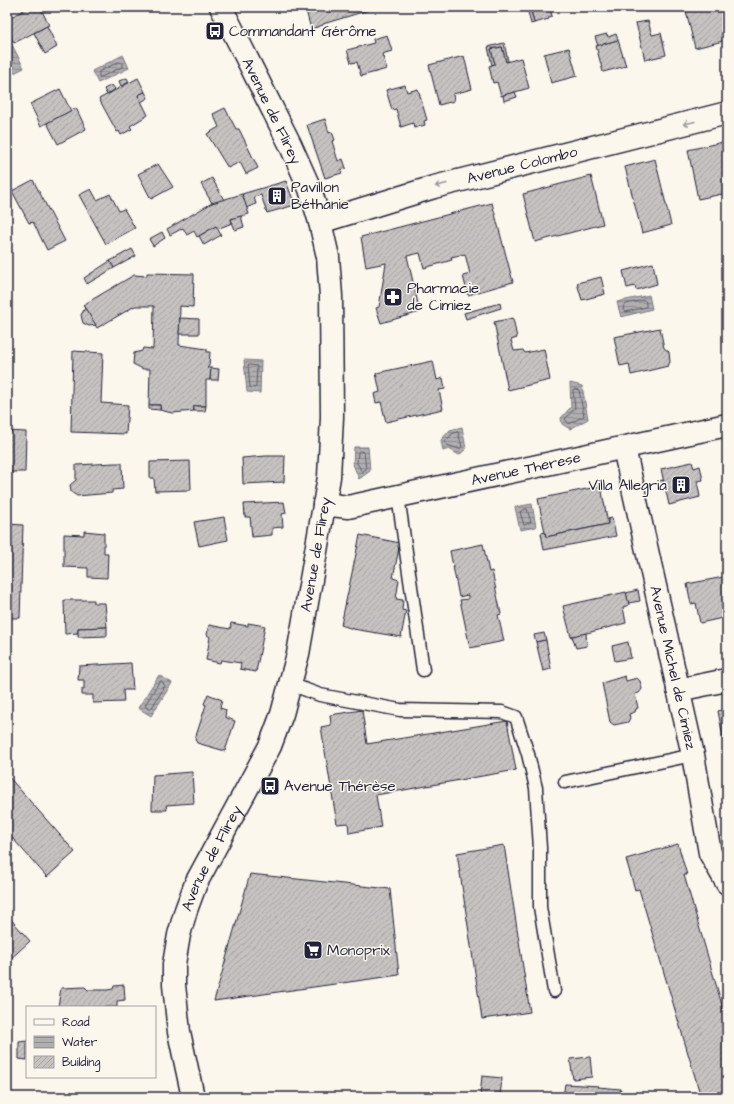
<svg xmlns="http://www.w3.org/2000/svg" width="734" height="1104" font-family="'Architects Daughter',sans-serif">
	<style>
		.water { fill: url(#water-rules); stroke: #787681 }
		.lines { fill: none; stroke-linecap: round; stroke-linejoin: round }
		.shore { stroke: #5b5a6a; stroke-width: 1 }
		.building { fill: url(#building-hatch); stroke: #22223b }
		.lane-casing { stroke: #22223b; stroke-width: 15 }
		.street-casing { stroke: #22223b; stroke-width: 25 }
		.secondary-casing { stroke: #22223b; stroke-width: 25 }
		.lane { stroke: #fbf7ec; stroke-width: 12 }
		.street { stroke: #fbf7ec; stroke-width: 22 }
		.secondary { stroke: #fbf7ec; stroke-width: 22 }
		.oneway { stroke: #99979c }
		.labels { text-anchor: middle; stroke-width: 3; stroke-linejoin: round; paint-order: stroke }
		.poi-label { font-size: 15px; fill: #22223b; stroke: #fbf7ec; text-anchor: start }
		.street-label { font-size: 15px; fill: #22223b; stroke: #fbf7ec }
	</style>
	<defs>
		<pattern id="water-rules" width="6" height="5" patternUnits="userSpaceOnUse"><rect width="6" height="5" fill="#b1aeb0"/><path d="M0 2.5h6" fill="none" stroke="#908d90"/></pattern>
		<pattern id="building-hatch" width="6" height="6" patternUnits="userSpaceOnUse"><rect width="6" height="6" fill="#c6c2c0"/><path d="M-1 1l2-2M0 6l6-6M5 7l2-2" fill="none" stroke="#aaa6a6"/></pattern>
	</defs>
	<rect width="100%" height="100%" fill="#fbf7ec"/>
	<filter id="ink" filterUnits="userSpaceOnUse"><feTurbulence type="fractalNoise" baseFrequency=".025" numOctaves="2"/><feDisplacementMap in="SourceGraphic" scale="8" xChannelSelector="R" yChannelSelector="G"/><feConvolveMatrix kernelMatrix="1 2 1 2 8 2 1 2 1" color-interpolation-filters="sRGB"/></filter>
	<g filter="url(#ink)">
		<!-- water -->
		<g class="water">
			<path d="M10 41 24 68 12 74 7 65V43Z"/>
			<path d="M123 55 129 68 98 83 92 71Z"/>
			<path d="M649 295 652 309 621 317 617 302Z"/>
			<path d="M244 360 261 361 260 393 247 392Z"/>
			<path d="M570 383 582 386 588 419 570 429 562 424 561 418 571 407Z"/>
			<path d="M462 427 466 449 459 455 449 449 443 451 441 440 450 430Z"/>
			<path d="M354 447H368L370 471 359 479 353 464Z"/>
			<path d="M532 504 536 527 520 530 515 507Z"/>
			<path d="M159 675 172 683 151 716 138 708Z"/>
		</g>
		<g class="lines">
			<!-- shore -->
			<g class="shore">
				<path d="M119 62 122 63V67L101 77H99V72Z"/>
				<path d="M644 300 646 302V307L626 312 623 310 624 305Z"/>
				<path d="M250 365 257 366 256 387 254 388 250 387 248 366Z"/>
				<path d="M575 389 579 390 584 416 569 424 565 419 575 408 573 390Z"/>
				<path d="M458 432 462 447 459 449 447 445 445 442 452 434Z"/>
				<path d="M360 451 364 452 366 469 362 472 357 463 358 452Z"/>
				<path d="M527 509 531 522 524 525 520 512Z"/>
				<path d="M162 681 165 686 151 709H148L145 705 159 682Z"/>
			</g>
		</g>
		<!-- building -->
		<g class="building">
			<path d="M22 7H40L49 25 14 43 7 30V19L23 11Z"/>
			<path d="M305 7H379L323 24V25L311 29Z"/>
			<path d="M524 7H546L547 9 550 8 552 16 549 17V19L534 23 530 7 524 9Z"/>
			<path d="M530 7 534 23 531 24 527 8Z"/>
			<path d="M685 7H727V40L695 48Z"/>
			<path d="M648 21 652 35 661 33 666 55 645 60 636 23Z"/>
			<path d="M47 26 57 47 45 54 34 33Z"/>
			<path d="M607 34 608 37 616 34 618 40 598 46 595 37Z"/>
			<path d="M387 35 392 51 382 54 387 69 361 76 357 62 351 63 347 50 374 43 373 39Z"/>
			<path d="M618 40 626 66 603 72 596 46Z"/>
			<path d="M504 43 508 61 506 62 502 47 491 49 495 64 492 65 488 47Z"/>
			<path d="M502 47 506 62 521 58 529 88 501 96 497 82 493 83 489 66 495 64 491 49Z"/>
			<path d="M569 48 577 76 551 83 544 54Z"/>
			<path d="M464 56 472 89 453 94 454 101 439 105 429 65Z"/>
			<path d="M127 78 129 82 121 86 119 81Z"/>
			<path d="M138 78 145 92 138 95 148 115 130 126 132 129 121 135 119 131 117 132 99 99Z"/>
			<path d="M112 85 115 89 107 95 104 89Z"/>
			<path d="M405 85 407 92 418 89 427 120 424 121 425 125 414 128 413 123 401 127 396 109 392 110 386 90Z"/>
			<path d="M60 89 71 111 41 126 30 104Z"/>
			<path d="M145 92 148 98 141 102 138 95Z"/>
			<path d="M515 92 517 97 504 101 503 95Z"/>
			<path d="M76 108 86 129 58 144 47 123Z"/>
			<path d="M225 108 236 129H239L258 168 246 174 240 162 228 168 207 134 219 127 213 114Z"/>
			<path d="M325 119 329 133 332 132 335 140 332 141 338 161 343 159 346 168 341 170 342 173 325 178 307 125Z"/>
			<path d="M727 141V193L698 199 688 150Z"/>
			<path d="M655 159 671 225 642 233 625 167Z"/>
			<path d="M158 164 173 187 151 199 138 174Z"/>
			<path d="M591 176 603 224 535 242 523 194Z"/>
			<path d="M212 178 224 200 212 203 201 184Z"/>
			<path d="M33 180 65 241 47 250 33 222 29 223 12 191Z"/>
			<path d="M286 181 295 205 267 213 261 195 254 197 256 204 246 208 242 194Z"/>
			<path d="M91 189 97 200 110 194 119 211 124 209 135 228 106 244 79 195Z"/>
			<path d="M242 194 249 214 231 219 232 223 217 229 216 226 197 237 194 231 187 235 183 228 170 235 167 229 212 203Z"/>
			<path d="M492 203 513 282 468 295 463 276 470 274 465 254 451 257 452 260 424 268 420 253 407 256 420 312 381 323 376 308 379 307 386 263 366 267 361 237Z"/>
			<path d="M241 216 244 227 235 230 231 219Z"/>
			<path d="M216 226 221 235 204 245 199 236Z"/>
			<path d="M162 232 165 238 153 246 149 239Z"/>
			<path d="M132 249 136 256 114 268 110 261Z"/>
			<path d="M110 261 114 268 87 284 84 278Z"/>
			<path d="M653 263 657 284 636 290 635 286 627 288 623 271Z"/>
			<path d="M147 273 194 274 193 307 180 306 179 345 207 349V352H210L209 366 207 368H211L210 380H206V406H194V411L172 413 160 410V405H149L150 369H143L133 364 134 353 142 351 143 348 153 349 154 306H135L97 328 83 305 134 275 147 276Z"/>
			<path d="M601 277 605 294 582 300 577 283Z"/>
			<path d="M500 303 501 308 466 319 464 313Z"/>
			<path d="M85 308 96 325 89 326 83 323 81 315Z"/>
			<path d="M180 318 199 319V334H179Z"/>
			<path d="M513 318 517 338 511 340 514 351 523 350 525 353 544 349 550 380 508 390 494 322Z"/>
			<path d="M660 328 664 348 669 352 670 362 668 366 631 375 629 364 620 366 614 337Z"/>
			<path d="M73 351 103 353 101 403 128 405 126 434 71 432Z"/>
			<path d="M433 361 437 380 443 378 445 389 439 390 443 409 386 422 381 402 376 403 374 394 380 392 376 373Z"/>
			<path d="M211 368 219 369 218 380H210Z"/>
			<path d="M149 405H160V410L149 409Z"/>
			<path d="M194 406H206L205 411H194Z"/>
			<path d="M7 431 26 432 25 472H7Z"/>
			<path d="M266 456H285L284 482 243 484 242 458Z"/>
			<path d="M190 461 191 490 155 491 154 478H150V462Z"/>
			<path d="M692 462 694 468 700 466 703 480 697 481 700 497 669 505 661 469Z"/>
			<path d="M115 463H122L123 489 112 490V493L77 496 71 492 70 485 76 480V465Z"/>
			<path d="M663 480 665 488 660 489 658 481Z"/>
			<path d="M601 486 608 524 546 537 538 499Z"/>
			<path d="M284 502 286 513 282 514 283 527 272 528V535L252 537 250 517H245L244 504Z"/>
			<path d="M224 517 228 540 199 546 194 522Z"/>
			<path d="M612 518 616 536 544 550 541 533 545 532 546 537 608 524V519Z"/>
			<path d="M7 524 23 525 20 618H7Z"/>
			<path d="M84 531 104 533V553H108L107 578 88 577V568L64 567V534L84 535Z"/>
			<path d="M360 535 400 543 393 578 399 580 396 599 403 600 402 610 406 611 401 637 353 629 341 625Z"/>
			<path d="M483 544 489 572 492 571 501 614 498 615 504 641 470 648 460 600 468 599V595L459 597 450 551Z"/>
			<path d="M724 577 725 581 727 580V617L700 623 696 603 691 604 687 584Z"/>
			<path d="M638 590 640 601 628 603 626 593Z"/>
			<path d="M626 592 629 605 623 607 626 623 571 637 563 606Z"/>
			<path d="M64 600H94V603H105L107 627 78 628V633L65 634Z"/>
			<path d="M231 623 248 626V623L265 626 256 672 240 669 241 663 221 660 220 663 206 660 210 637 207 635 209 625 230 629Z"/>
			<path d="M107 627V636L78 637V628Z"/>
			<path d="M544 633 546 640 536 642 534 635Z"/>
			<path d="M586 633 587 646 576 648 572 636Z"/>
			<path d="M546 640 551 669 543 671 536 642Z"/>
			<path d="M628 642 631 658 615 661 612 646Z"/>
			<path d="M131 663 133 690H123L124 702 93 703V695H82V689H84V680H78L79 666Z"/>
			<path d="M625 676 626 681 637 678 640 681 642 689 639 693 635 694 638 708 636 709 635 712 629 714 630 718 628 722 614 725 610 722 602 683Z"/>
			<path d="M208 694 222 700 220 708 226 710 225 717 235 721 225 751 197 743 195 739 206 705 204 704Z"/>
			<path d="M727 709V736L723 737 718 711Z"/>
			<path d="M362 710 367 744 507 721 516 770 376 795 381 827 349 833 348 823 337 824 321 727 331 725 330 715Z"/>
			<path d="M192 772 194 803 166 805 167 810H152L153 775Z"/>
			<path d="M7 775 75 852 47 877 7 832Z"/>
			<path d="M678 844 687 875H684L727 1022V1097H701L639 889 635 890 626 859Z"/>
			<path d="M504 845 530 1012 482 1019 457 853Z"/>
			<path d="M250 874 390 889 399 975 214 1001Z"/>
			<path d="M7 915 30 941 7 962Z"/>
			<path d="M124 985 125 1000 117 1001V1007H58L61 988 85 987 88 990H107L113 989 114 986Z"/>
			<path d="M27 1041V1060L19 1059V1042Z"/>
			<path d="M590 1057 592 1077 573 1079 570 1059Z"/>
			<path d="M482 1076 502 1078 500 1097H480Z"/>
			<path d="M565 1084 599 1086 598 1087 621 1089 620 1097H563Z"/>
		</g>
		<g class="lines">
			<defs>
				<g id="lane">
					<path d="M398 496 423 670"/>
					<path d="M290 684 320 695 400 710 502 712 516 717 528 754 536 788 540 848V907L554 991"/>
					<path d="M565 782 693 755"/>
				</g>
				<g id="street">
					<path id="s1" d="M320 222 434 187 727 113"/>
					<path id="s2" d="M624 448 693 755 710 853 727 883"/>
					<path id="s3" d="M324 504 348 507 727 425"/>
					<path d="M678 690 727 680"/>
				</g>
				<g id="secondary">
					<path id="s4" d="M193 1097 179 1032 174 985V964L179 935 186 910 196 883 270 746 282 714 298 654 329 477 332 417 331 296 328 257 320 222 310 189 290 144 221 7"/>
				</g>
			</defs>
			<!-- lane casing -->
			<use href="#lane" class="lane-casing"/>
			<!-- street casing -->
			<use href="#street" class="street-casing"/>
			<!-- secondary casing -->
			<use href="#secondary" class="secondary-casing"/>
			<!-- lane -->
			<use href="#lane" class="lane"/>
			<!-- street -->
			<use href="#street" class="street"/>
			<!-- secondary -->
			<use href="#secondary" class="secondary"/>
		</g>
		<!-- one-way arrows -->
		<defs><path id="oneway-shaft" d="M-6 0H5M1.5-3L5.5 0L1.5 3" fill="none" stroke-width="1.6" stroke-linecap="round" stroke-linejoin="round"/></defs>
		<g class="oneway">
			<use href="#oneway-shaft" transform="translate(689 123) rotate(166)"/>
			<use href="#oneway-shaft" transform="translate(441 185) rotate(166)"/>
		</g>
	</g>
	<!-- icons -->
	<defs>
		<symbol id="bus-square" viewBox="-11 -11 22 22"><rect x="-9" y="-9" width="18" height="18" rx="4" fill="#22223b" stroke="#fbf7ec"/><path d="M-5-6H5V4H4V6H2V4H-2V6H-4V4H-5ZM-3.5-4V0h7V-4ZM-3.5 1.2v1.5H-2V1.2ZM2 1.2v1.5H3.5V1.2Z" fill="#fff"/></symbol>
		<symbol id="building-square" viewBox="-11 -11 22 22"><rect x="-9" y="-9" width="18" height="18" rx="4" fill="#22223b" stroke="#fbf7ec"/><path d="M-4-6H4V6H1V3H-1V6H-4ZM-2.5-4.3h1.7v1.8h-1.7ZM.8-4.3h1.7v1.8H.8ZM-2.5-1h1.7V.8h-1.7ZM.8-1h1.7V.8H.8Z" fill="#fff"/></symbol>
		<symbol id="pharmacy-square" viewBox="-11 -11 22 22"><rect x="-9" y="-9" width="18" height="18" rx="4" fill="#22223b" stroke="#fbf7ec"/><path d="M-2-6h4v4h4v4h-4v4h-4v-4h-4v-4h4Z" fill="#fff"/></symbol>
		<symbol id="supermarket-square" viewBox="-11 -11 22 22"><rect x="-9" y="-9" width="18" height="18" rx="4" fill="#22223b" stroke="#fbf7ec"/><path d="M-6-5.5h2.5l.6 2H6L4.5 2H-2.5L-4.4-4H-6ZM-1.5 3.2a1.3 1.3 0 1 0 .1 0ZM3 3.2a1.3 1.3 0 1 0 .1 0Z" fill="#fff"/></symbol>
	</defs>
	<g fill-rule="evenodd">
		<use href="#bus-square" x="204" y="20" width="22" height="22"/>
		<use href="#building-square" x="266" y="185" width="22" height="22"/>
		<use href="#pharmacy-square" x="382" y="286" width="22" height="22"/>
		<use href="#building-square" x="670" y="474" width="22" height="22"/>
		<use href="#bus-square" x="259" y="775" width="22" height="22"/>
		<use href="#supermarket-square" x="302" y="939" width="22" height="22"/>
	</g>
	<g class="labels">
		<!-- poi labels -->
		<g class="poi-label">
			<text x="229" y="36">Commandant Gérôme</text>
			<text x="291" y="192">Pavillon<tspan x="291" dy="17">Béthanie</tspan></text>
			<text x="407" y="293">Pharmacie<tspan x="407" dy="17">de Cimiez</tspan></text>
			<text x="667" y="490" text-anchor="end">Villa Allegria</text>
			<text x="284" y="791">Avenue Thérèse</text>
			<text x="327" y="955">Monoprix</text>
		</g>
		<!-- street labels -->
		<g class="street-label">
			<text transform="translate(272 111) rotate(64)" y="5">Avenue de Flirey</text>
			<text dy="5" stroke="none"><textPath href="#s1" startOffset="210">Avenue Colombo</textPath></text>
			<text dy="5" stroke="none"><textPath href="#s3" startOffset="206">Avenue Therese</textPath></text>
			<text dy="5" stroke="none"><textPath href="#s4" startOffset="572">Avenue de Flirey</textPath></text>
			<text dy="5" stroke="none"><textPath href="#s2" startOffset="225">Avenue Michel de Cimiez</textPath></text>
			<text dy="5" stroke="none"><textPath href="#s4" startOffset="248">Avenue de Flirey</textPath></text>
		</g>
	</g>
	<!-- margin -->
	<rect width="734" height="1104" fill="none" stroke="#fbf7ec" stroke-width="24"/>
	<rect x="12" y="12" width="710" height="1080" fill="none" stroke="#22223b" stroke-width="1.5" filter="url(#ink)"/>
	<!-- legend -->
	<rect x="26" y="1006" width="130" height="72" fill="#fbf7ec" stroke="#a4a2a5"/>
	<rect x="34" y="1019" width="20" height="6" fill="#fbf7ec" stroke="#a4a2a5"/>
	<text x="62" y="1026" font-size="12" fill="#22223b">Road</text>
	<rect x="34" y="1036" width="20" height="12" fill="url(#water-rules)" stroke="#a4a2a5"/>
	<text x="62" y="1046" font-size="12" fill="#22223b">Water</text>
	<rect x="34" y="1056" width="20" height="12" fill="url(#building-hatch)" stroke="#a4a2a5"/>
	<text x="62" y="1066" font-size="12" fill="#22223b">Building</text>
</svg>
